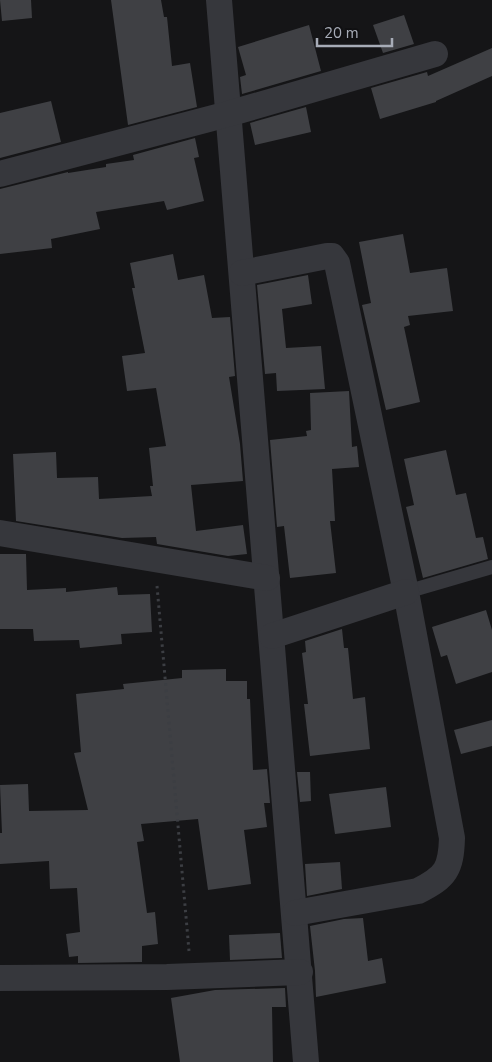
<svg xmlns="http://www.w3.org/2000/svg" width="492" height="1062" font-family="'Nunito Sans',sans-serif">
	<style>
		.building { fill: #3f4044 }
		.lines { fill: none; stroke-linecap: round; stroke-linejoin: round }
		.path { stroke: #3c3e43; stroke-width: 3; stroke-dasharray: 2.5 4; stroke-linecap: butt }
		.lane { stroke: #36373c; stroke-width: 14 }
		.street { stroke: #36373c; stroke-width: 26 }
	</style>
	<rect width="100%" height="100%" fill="#151517"/>
	<!-- building -->
	<g class="building">
		<path d="M0 0H31L32 18 2 21Z"/>
		<path d="M111 0H161L164 17H167L172 66 190 63 197 107 128 125Z"/>
		<path d="M404 15 414 44 383 53 373 25Z"/>
		<path d="M309 25 321 71 242 94 240 77 246 75 238 47Z"/>
		<path d="M492 48V76L436 101V102L380 119 371 88 427 72 428 76Z"/>
		<path d="M51 101 61 142 0 158V113Z"/>
		<path d="M306 107 311 132 255 145 250 123Z"/>
		<path d="M195 138 199 157 194 158 204 201 167 210 164 201 96 212 100 229 51 239 52 248 0 254V189L68 172V173L106 167V164L134 160 133 155Z"/>
		<path d="M403 234 410 273 447 268 453 311 408 316 410 325 404 327 420 402 386 410 362 305 371 303 359 242Z"/>
		<path d="M173 254 178 280 204 275 212 318 230 317 235 376 229 377 240 444 243 481 191 485 196 531 243 525 247 554 228 556 157 544 156 537 122 538 16 521 13 454 56 452 57 478 98 477 99 499 152 496 150 486H153L149 448 166 446 156 388 127 391 122 356 145 353 132 288H135L130 263Z"/>
		<path d="M308 275 312 304 282 309 286 348 321 346 325 389 277 391 276 373 265 374 257 285Z"/>
		<path d="M349 391 352 447 357 446 359 467 332 469 335 521H330L336 573 290 578 284 526 277 527 270 440 307 436 306 431 311 430 310 393Z"/>
		<path d="M446 450 456 495 466 493 476 538 483 537 488 559 423 578 406 507 414 505 404 459Z"/>
		<path d="M0 554H26L27 590 66 588V592L117 587 118 595 150 594 152 632 121 634 122 644 80 648 79 640 34 641 33 629H0Z"/>
		<path d="M486 610 492 630V672L456 684 447 655 441 657 432 627Z"/>
		<path d="M342 629 344 648H348L353 699 365 697 370 749 310 756 304 704H308L302 653 306 652 305 641Z"/>
		<path d="M226 669V681H247V699H250L253 770 267 769 270 803H264L267 827 244 830 251 884 208 890 198 819 141 824 144 841 137 842 147 913 155 912 158 944 142 946V962L78 963V956L69 957 66 934 80 932 77 888 50 889 49 861 0 864V833H2L0 785 28 784 29 811 88 810 74 753 81 752 76 694 124 689 123 684 182 678V670Z"/>
		<path d="M492 720V746L461 754 454 730Z"/>
		<path d="M297 772H310L311 801 300 802Z"/>
		<path d="M386 787 391 827 335 834 329 794Z"/>
		<path d="M340 862 342 889 307 896 305 864Z"/>
		<path d="M363 918 368 961 382 958 386 983 316 997 315 971 310 926 344 919Z"/>
		<path d="M280 933 282 958 230 960 229 935Z"/>
		<path d="M285 988 286 1007H272L273 1062H180L171 998 215 990Z"/>
	</g>
	<g class="lines">
		<!-- path -->
		<path class="path" d="M157 586 189 951"/>
		<!-- lane -->
		<path class="lane" d="M406 592 492 567"/>
		<!-- street -->
		<g class="street">
			<path d="M219 0 306 1062"/>
			<path d="M0 174 228 114 435 54"/>
			<path d="M242 273 327 256H332L337 263 406 592 452 838C451 869 446 877 418 891L295 913"/>
			<path d="M0 533 267 578"/>
			<path d="M272 636 406 592"/>
			<path d="M0 978 167 977 300 972"/>
		</g>
	</g>
	<!-- scale -->
	<path d="M317 38v8h75v-8" fill="none" stroke="#a7acb7" stroke-width="2.5"/>
	<text x="324" y="38" font-size="15" fill="#a7acb7" stroke="#101012" stroke-width="4" paint-order="stroke">20 m</text>
</svg>
